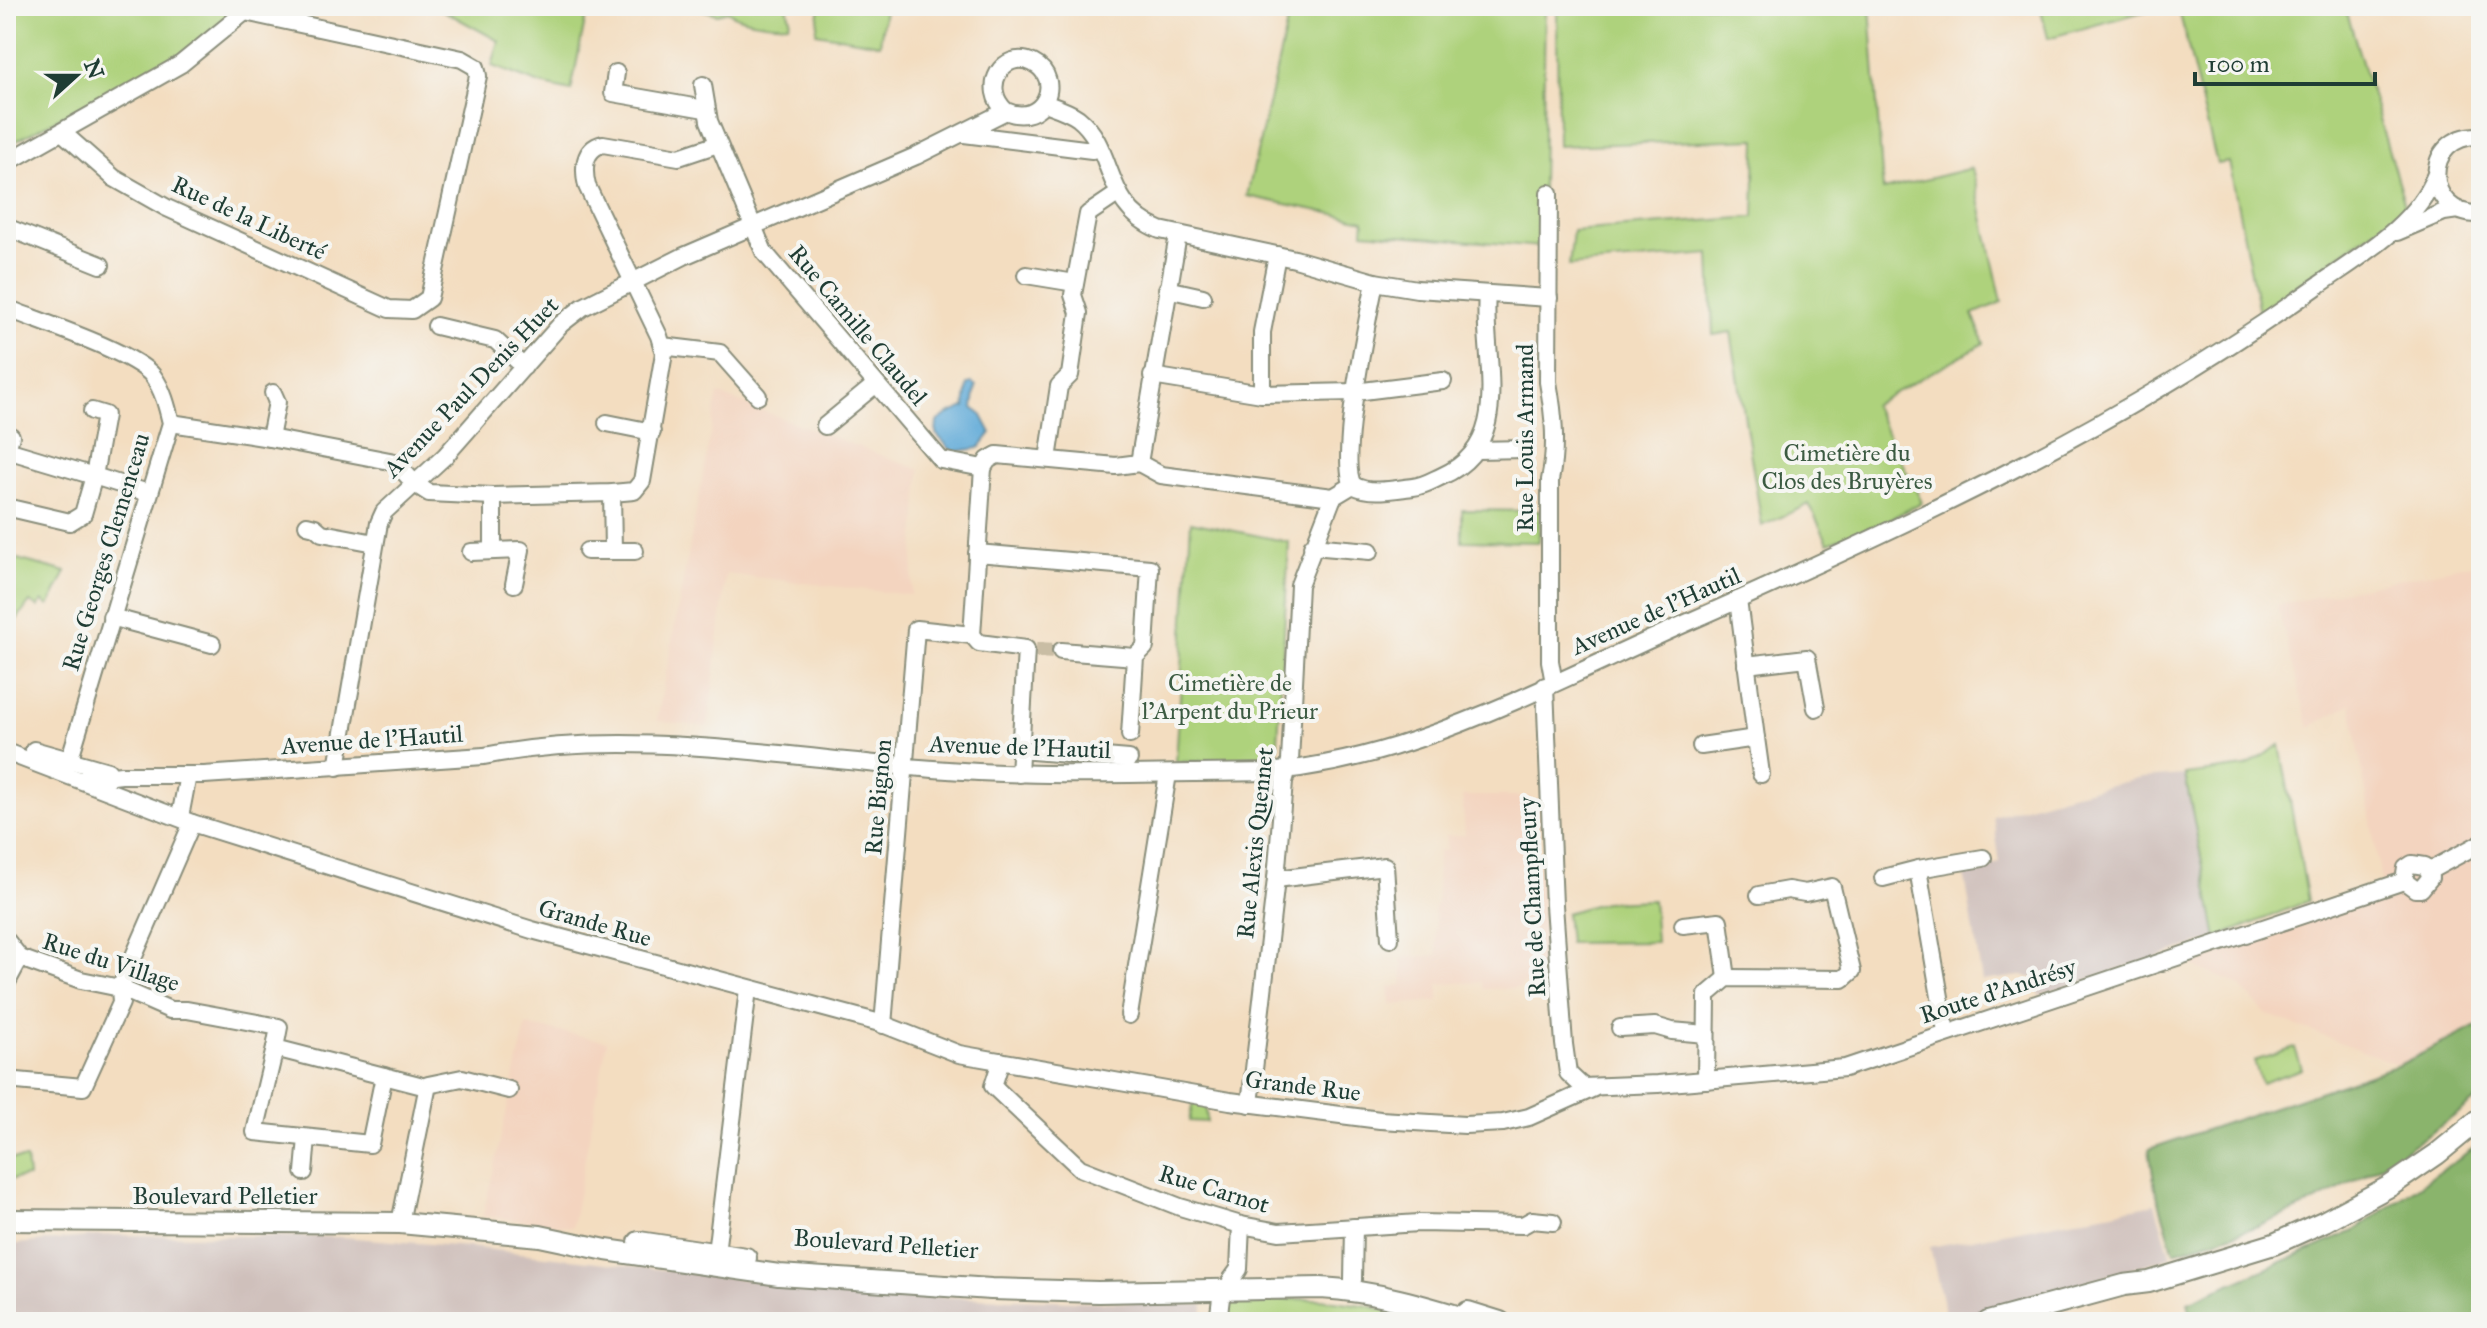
<svg xmlns="http://www.w3.org/2000/svg" width="2487" height="1328" font-family="'IM FELL Great Primer',serif">
	<style>
		.built { fill: #f3d4bf }
		.industrial { fill: #cfc0bb }
		.green { fill: #aed27c; stroke: #668858; stroke-width: 2 }
		.forest { fill: #8ab46c; stroke: #547850; stroke-width: 2 }
		.water { fill: #61aad8; stroke: #407486; stroke-width: 2 }
		.lines { fill: none; stroke-linecap: round; stroke-linejoin: round }
		.minor-tunnel { stroke: #c9bda4; stroke-width: 16; stroke-dasharray: 16 8; stroke-linecap: butt }
		.minor-casing { stroke: #898d7a; stroke-width: 20 }
		.major-casing { stroke: #898d7a; stroke-width: 24 }
		.minor { stroke: #fff; stroke-width: 16 }
		.major { stroke: #fff; stroke-width: 20 }
		.labels { text-anchor: middle; stroke-width: 8; stroke-linejoin: round; paint-order: stroke }
		.street-label { font-size: 24px; fill: #1f3d34; stroke: #f6f6f2 }
		.park-label { font-size: 24px; fill: #3c5b42; stroke: #f6f6f2 }
	</style>
	<rect width="100%" height="100%" fill="#f6f6f2"/>
	<filter id="ink" filterUnits="userSpaceOnUse"><feTurbulence type="fractalNoise" baseFrequency=".0125" numOctaves="2"/><feDisplacementMap in="SourceGraphic" scale="16" xChannelSelector="R" yChannelSelector="G"/><feConvolveMatrix kernelMatrix="1 2 1 2 8 2 1 2 1" color-interpolation-filters="sRGB"/></filter>
	<filter id="wash" filterUnits="userSpaceOnUse"><feTurbulence type="fractalNoise" baseFrequency=".006" numOctaves="4" result="noise"/><feDisplacementMap in="SourceGraphic" scale="32" xChannelSelector="R" yChannelSelector="G"/><feGaussianBlur stdDeviation="1.8" result="paint"/><feColorMatrix in="noise" values="0 0 0 0 0 0 0 0 0 0 0 0 0 0 0 0 0 1.4 0 .05"/><feComposite in="paint" operator="in"/></filter>
	<g filter="url(#wash)">
		<rect width="100%" height="100%" fill="#f3ddc0"/>
		<!-- built -->
		<g class="built">
			<path d="M718 394 920 470 911 595 726 574 708 727 657 721Z"/>
			<path d="M2481 562V1024L2399 1065 2266 1014 2239 985 2188 964 2380 892 2381 880 2351 704 2309 728 2277 605Z"/>
			<path d="M1462 796H1526L1541 803 1539 865 1545 966H1534L1535 982 1521 984V988L1483 989 1482 982 1439 984V1001L1391 1005 1389 988 1403 984 1402 958 1437 955 1434 907 1437 903 1438 851 1446 850V836L1465 835Z"/>
			<path d="M526 1025 607 1041 572 1227 483 1216Z"/>
		</g>
		<!-- industrial -->
		<g class="industrial">
			<path d="M2185 775 2217 938 2039 995 2034 978 2021 976 1982 981 1964 871 2000 863 1993 816 2071 794 2142 778Z"/>
			<path d="M2155 1204 2171 1257 1947 1322 1930 1247Z"/>
			<path d="M108 1235 343 1237 468 1247 877 1295 1204 1305 1202 1322H6V1245Z"/>
		</g>
		<!-- green -->
		<g class="green">
			<path d="M6 6H248L175 58 6 146Z"/>
			<path d="M435 6H588L571 91 540 84 492 66 499 41Z"/>
			<path d="M703 6H787L790 19 788 24C774 25 737 21 728 11L717 14 703 10Z"/>
			<path d="M820 6H867L885 9 880 44 816 33Z"/>
			<path d="M1291 6H1545L1541 247 1363 232 1364 220 1247 196Z"/>
			<path d="M1557 6H1870L1883 190 1972 168 2002 302 1973 314 1984 343 1873 405 1922 502 1885 522 1828 543 1809 504 1762 526 1731 332 1713 335 1710 254 1569 266 1573 231 1754 217 1756 139 1558 146Z"/>
			<path d="M2040 6H2164L2048 38Z"/>
			<path d="M2178 6H2345L2406 208 2259 312 2229 162 2217 164Z"/>
			<path d="M1462 510 1540 511 1539 542 1462 541Z"/>
			<path d="M1191 522 1289 542 1277 760 1176 762Z"/>
			<path d="M6 556 66 572 49 606 42 601 38 607 30 602 7 632Z"/>
			<path d="M2280 745 2308 901 2217 938 2185 775 2245 767Z"/>
			<path d="M1653 900 1656 942 1569 943 1566 913 1604 902Z"/>
			<path d="M2295 1048 2302 1069 2261 1083 2254 1061Z"/>
			<path d="M1193 1102 1206 1104 1207 1122 1189 1121Z"/>
			<path d="M6 1159H26L28 1177 6 1180Z"/>
			<path d="M1321 1299 1369 1306 1415 1319V1322H1227L1230 1300Z"/>
		</g>
		<!-- forest -->
		<g class="forest">
			<path d="M2481 1024V1096C2418 1145 2338 1196 2263 1224 2234 1235 2204 1243 2174 1252L2155 1188 2149 1149 2399 1065Z"/>
			<path d="M2481 1143V1322H2193L2188 1302 2354 1231Z"/>
		</g>
		<!-- water -->
		<path class="water" d="M972 383 976 386 973 408 981 414 991 433 979 448 953 452 936 434 937 422 946 415 965 407 968 384Z"/>
	</g>
	<g filter="url(#ink)">
		<g class="lines">
			<!-- minor-tunnel -->
			<path class="minor-tunnel" d="M1036 650 1061 651"/>
			<defs>
				<g id="minor">
					<path d="M616 73 613 93 705 109"/>
					<path d="M703 85 709 121 764 252 941 460 983 468"/>
					<path d="M1044 103C1055 107 1068 111 1078 118 1117 149 1101 206 1160 230L1295 259 1375 282 1417 289 1549 298"/>
					<path d="M62 132 114 178 167 208 389 309 412 310 429 298 478 76 476 67 462 59 245 12"/>
					<path d="M964 134 1092 150 1099 148"/>
					<path d="M2481 136C2421 133 2422 217 2481 214"/>
					<path d="M6 163 181 64 252 6"/>
					<path d="M1549 193 1548 382C1554 415 1557 447 1550 480V661L1554 683"/>
					<path d="M6 227 101 265"/>
					<path d="M2397 232 2444 212 2458 210"/>
					<path d="M1026 275 1075 283"/>
					<path d="M1167 289 1203 297"/>
					<path d="M6 308C38 321 134 352 153 376 163 390 167 406 171 423L69 761"/>
					<path d="M436 326 495 340 524 367"/>
					<path d="M662 346 720 353 758 396"/>
					<path d="M1152 376 1262 394 1355 392 1443 381"/>
					<path d="M1262 394V332L1277 255"/>
					<path d="M171 423 270 438 395 462 415 484 429 493 493 496 612 493 634 491 642 481 664 353 659 336 587 186C583 169 583 149 603 144L679 157 718 144"/>
					<path d="M607 423 652 432"/>
					<path d="M825 426 876 384"/>
					<path d="M11 436 7 450 94 476 105 415 92 411"/>
					<path d="M270 438 277 402 273 393"/>
					<path d="M1477 450 1524 449"/>
					<path d="M1048 459 1059 386 1070 375 1079 313 1073 295 1088 214 1119 193"/>
					<path d="M1139 463 1178 235"/>
					<path d="M983 468 988 460 997 455 1116 466 1139 463 1161 475 1333 497 1353 485C1370 495 1395 489 1413 487 1424 486 1433 480 1442 476 1517 443 1481 356 1487 294"/>
					<path d="M983 468 972 635 979 643 1026 649 1019 774"/>
					<path d="M1353 485C1338 460 1368 317 1375 282"/>
					<path d="M612 493 613 550"/>
					<path d="M493 496V549"/>
					<path d="M6 507 70 522 83 514 94 476 148 493"/>
					<path d="M307 525 315 527 322 533 375 543"/>
					<path d="M1312 546 1370 551"/>
					<path d="M587 551H635"/>
					<path d="M471 552 521 550 514 584"/>
					<path d="M977 553 1150 568 1145 647 1135 657 1130 735"/>
					<path d="M111 617 212 644"/>
					<path d="M1061 651 1135 657"/>
					<path d="M1746 665 1807 658 1816 708"/>
					<path d="M1545 686 1554 905 1564 1044 1568 1073 1583 1087 1658 1084 1845 1068 2404 881"/>
					<path d="M1756 738 1761 774"/>
					<path d="M1701 746 1756 738 1738 600"/>
					<path d="M34 750 108 771"/>
					<path d="M1020 750 1129 759"/>
					<path d="M6 752 192 823 532 930 880 1023 959 1054 1230 1101 1380 1120 1465 1125 1503 1123 1529 1117 1594 1088"/>
					<path d="M337 767 379 523 384 512 445 456 561 324 583 307 684 256 916 156 1006 111C1043 128 1065 79 1033 63 1002 48 980 89 1006 111"/>
					<path d="M82 780 121 775H204L484 756C632 727 785 758 933 769 1044 778 1156 773 1268 772 1319 767 1369 756 1418 739 1512 707 1602 660 1693 620 1912 523 2121 426 2316 287 2360 256 2415 226 2436 174"/>
					<path d="M180 817 188 775"/>
					<path d="M2429 871 2481 843"/>
					<path d="M1883 878 1918 869"/>
					<path d="M1276 879 1385 866 1390 939"/>
					<path d="M2404 881 2415 889H2421L2430 878 2429 871"/>
					<path d="M2404 881 2406 868 2412 864 2425 866 2429 871"/>
					<path d="M1683 925 1719 921 1727 978"/>
					<path d="M6 940 20 958 81 980 120 988 170 1010H187L279 1027 275 1048 419 1085"/>
					<path d="M6 984 20 958"/>
					<path d="M1129 1015 1168 774"/>
					<path d="M883 1025 916 629 972 635"/>
					<path d="M1620 1028 1655 1026 1672 1031 1706 1034"/>
					<path d="M1946 1032 1918 869 1983 858"/>
					<path d="M275 1048 255 1132 370 1144 384 1076"/>
					<path d="M1001 1061 993 1086 1080 1168 1180 1207 1241 1225 1279 1232 1419 1223 1523 1225 1532 1220 1553 1222"/>
					<path d="M6 1080 83 1087 121 1003 120 988 192 823"/>
					<path d="M1706 1080 1707 995 1727 978 1843 979 1852 971 1832 887 1805 893 1788 890 1759 895"/>
					<path d="M1250 1104 1276 879 1284 782 1290 761 1299 585 1333 497"/>
					<path d="M304 1172 307 1138"/>
					<path d="M400 1223 428 1085 462 1078 509 1090"/>
					<path d="M718 1265 716 1253 748 989"/>
					<path d="M1231 1280 1239 1269 1241 1225"/>
					<path d="M1353 1280 1354 1227"/>
					<path d="M1218 1322 1222 1290"/>
				</g>
				<g id="major">
					<path d="M6 1220 400 1223 540 1236 606 1250 779 1275 991 1289 1098 1292 1321 1288C1375 1291 1425 1306 1477 1322"/>
					<path d="M639 1242 746 1258"/>
					<path d="M1468 1312 1500 1322"/>
					<path d="M1988 1322 2124 1285 2149 1282 2274 1244 2325 1221 2390 1186 2437 1154 2481 1118"/>
				</g>
			</defs>
			<!-- minor casing -->
			<use href="#minor" class="minor-casing"/>
			<!-- major casing -->
			<use href="#major" class="major-casing"/>
			<!-- minor -->
			<use href="#minor" class="minor"/>
			<!-- major -->
			<use href="#major" class="major"/>
		</g>
	</g>
	<g class="labels">
		<!-- street labels -->
		<g class="street-label">
			<text transform="translate(249 218) rotate(25)" y="8">Rue de la Liberté</text>
			<text transform="translate(858 325) rotate(50)" y="8">Rue Camille Claudel</text>
			<text transform="translate(471 387) rotate(-46)" y="8">Avenue Paul Denis Huet</text>
			<text transform="translate(1525 438) rotate(-90)" y="8">Rue Louis Armand</text>
			<text transform="translate(106 552) rotate(-73)" y="8">Rue Georges Clemenceau</text>
			<text transform="translate(1656 611) rotate(-24)" y="8">Avenue de l'Hautil</text>
			<text transform="translate(372 740) rotate(-4)" y="8">Avenue de l'Hautil</text>
			<text transform="translate(1020 747) rotate(2)" y="8">Avenue de l'Hautil</text>
			<text transform="translate(878 797) rotate(-85)" y="8">Rue Bignon</text>
			<text transform="translate(1255 843) rotate(-84)" y="8">Rue Alexis Quennet</text>
			<text transform="translate(1532 897) rotate(-93)" y="8">Rue de Champfleury</text>
			<text transform="translate(595 923) rotate(16)" y="8">Grande Rue</text>
			<text transform="translate(111 962) rotate(18)" y="8">Rue du Village</text>
			<text transform="translate(1998 991) rotate(-18)" y="8">Route d'Andrésy</text>
			<text transform="translate(1303 1086) rotate(7)" y="8">Grande Rue</text>
			<text transform="translate(1214 1189) rotate(17)" y="8">Rue Carnot</text>
			<text x="225" y="1204">Boulevard Pelletier</text>
			<text transform="translate(886 1244) rotate(4)" y="8">Boulevard Pelletier</text>
		</g>
		<!-- park labels -->
		<g class="park-label">
			<text x="1847" y="461">Cimetière du<tspan x="1847" dy="28">Clos des Bruyères</tspan></text>
			<text x="1230" y="691">Cimetière de<tspan x="1230" dy="28">l'Arpent du Prieur</tspan></text>
		</g>
	</g>
	<!-- margin -->
	<rect width="2487" height="1328" fill="none" stroke="#f6f6f2" stroke-width="32"/>
	<!-- north arrow -->
	<g transform="translate(76 76) rotate(69)" stroke="#f6f6f2" stroke-width="6" paint-order="stroke">
	<path d="M0-6L14 30L0 20L-14 30Z" fill="#1f3d34"/>
	<text y="-12" font-size="22" font-weight="bold" text-anchor="middle" fill="#1f3d34">N</text>
	</g>
	<!-- scale -->
	<path d="M2195 72v12h180v-12" fill="none" stroke="#1f3d34" stroke-width="4"/>
	<text x="2207" y="72" font-size="24" fill="#1f3d34" stroke="#f6f6f2" stroke-width="6" paint-order="stroke">100 m</text>
</svg>
